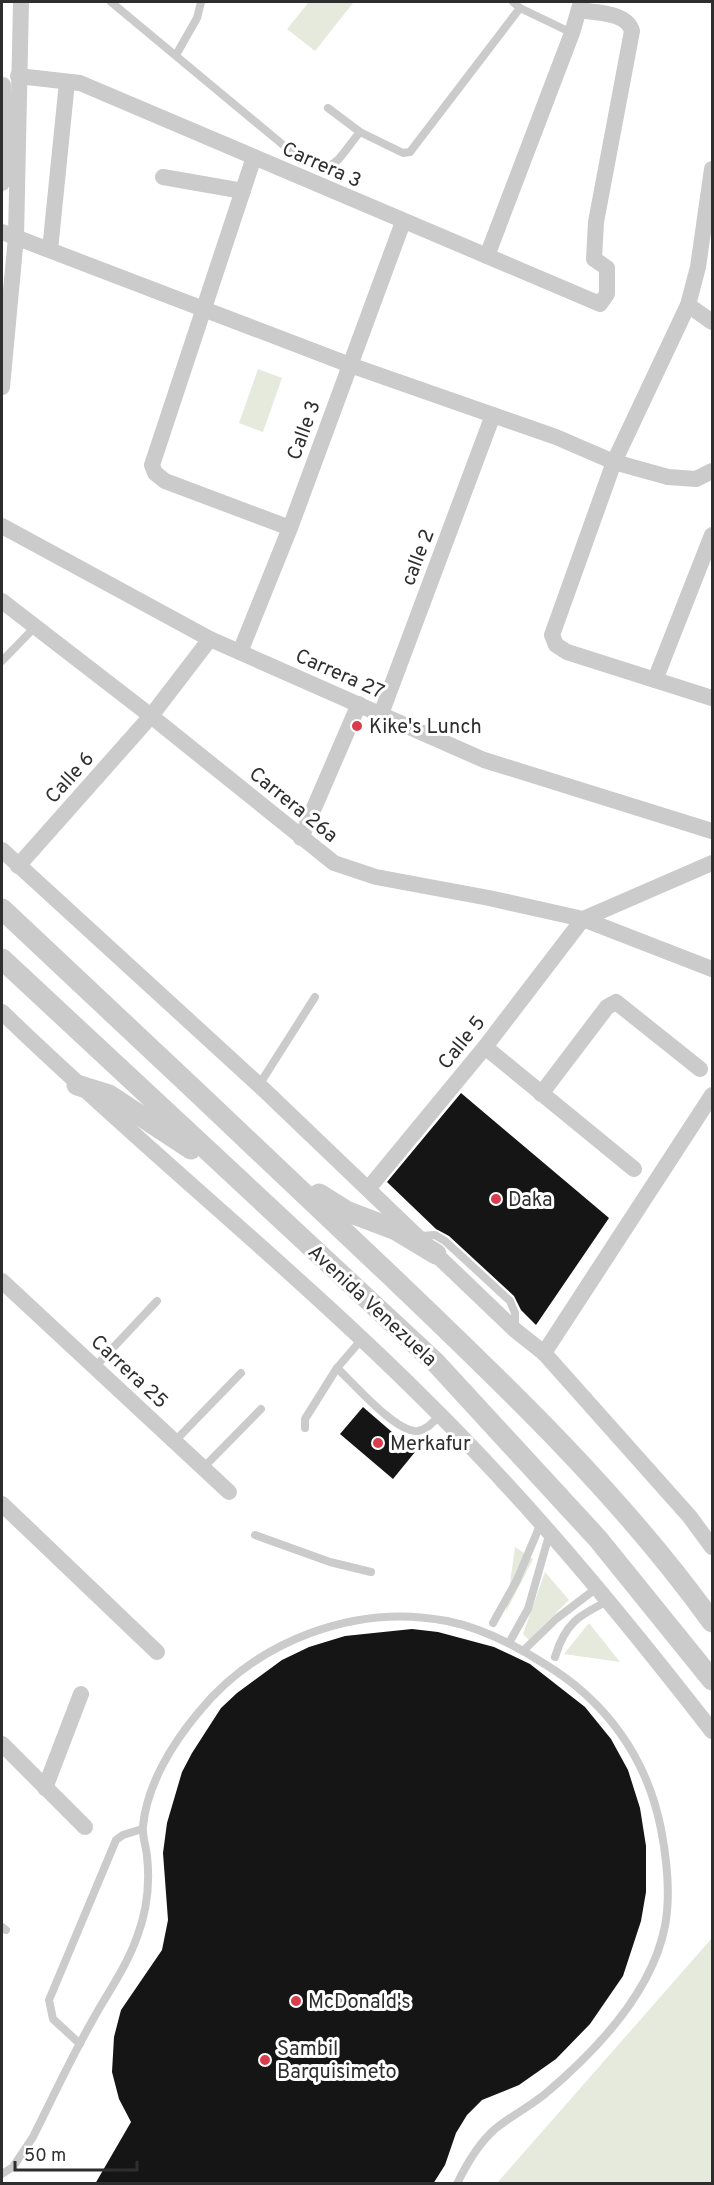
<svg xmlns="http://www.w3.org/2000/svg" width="714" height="2185" font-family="Overpass,sans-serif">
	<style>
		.green { fill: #e5eadd }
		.building { fill: #151515 }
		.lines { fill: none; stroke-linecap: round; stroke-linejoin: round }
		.service { stroke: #cbcbcb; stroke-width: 8 }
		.minor { stroke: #cbcbcb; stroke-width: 16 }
		.tertiary { stroke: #cbcbcb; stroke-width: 21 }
		.poi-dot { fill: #d83d4e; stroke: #fff; stroke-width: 2 }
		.labels { text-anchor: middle; stroke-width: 6; stroke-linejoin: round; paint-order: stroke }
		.street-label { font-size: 20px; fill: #2e2e2e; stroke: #fff }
		.poi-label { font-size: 20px; fill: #2e2e2e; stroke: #fff; text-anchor: start }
	</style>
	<rect width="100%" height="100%" fill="#fff"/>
	<!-- green -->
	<g class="green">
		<path d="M309 2 353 3 315 51 287 29Z"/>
		<path d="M258 369 282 378 263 432 239 423Z"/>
		<path d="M515 1547 533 1559 506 1612Z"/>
		<path d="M545 1572 569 1600 529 1640 523 1634Z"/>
		<path d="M589 1623 620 1662 564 1654Z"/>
		<path d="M712 1938V2183H497Z"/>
	</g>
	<!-- building -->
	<g class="building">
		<path d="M461 1093 609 1218 536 1325 521 1310 514 1296 449 1236 436 1229 387 1182Z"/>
		<path d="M363 1407 415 1452 393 1479 340 1434Z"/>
		<path d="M412 1629 438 1632 494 1647 530 1664 585 1707 611 1739 628 1770 640 1808 646 1846V1892L641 1921 623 1976 590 2024 556 2059 519 2085 482 2100 467 2115 456 2133 445 2165 433 2184H95L131 2122 119 2099 112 2072 114 2037 121 2010 162 1950 168 1920 163 1853 167 1823 182 1772 192 1753 221 1708 237 1693 282 1660 309 1647 345 1636Z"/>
	</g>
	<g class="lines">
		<!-- service -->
		<g class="service">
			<path d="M111 2 294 154C335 179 334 163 360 132"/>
			<path d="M513 2 520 8 572 33"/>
			<path d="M176 55 197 18 201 2"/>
			<path d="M328 108 360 132 403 153 410 152 520 8"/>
			<path d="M2 661 34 628"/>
			<path d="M259 1085 315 997"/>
			<path d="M419 1236 435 1235 445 1241 510 1301 515 1313V1330"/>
			<path d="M95 1367 157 1301"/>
			<path d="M337 1368C353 1383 397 1434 418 1431 428 1429 433 1422 440 1415"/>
			<path d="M305 1428V1419L337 1368 362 1339"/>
			<path d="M174 1442 241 1373"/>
			<path d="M203 1468 261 1409"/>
			<path d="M255 1535 330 1562 371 1572"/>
			<path d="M493 1623 517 1580 541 1523"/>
			<path d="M509 1643 528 1609 550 1532"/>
			<path d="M523 1651 556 1619 598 1587"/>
			<path d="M555 1657C565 1623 579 1615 610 1600"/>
			<path d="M2 1927 6 1930"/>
			<path d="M80 2044 53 2019 49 2000 116 1840 123 1835 142 1829"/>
			<path d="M2 2174 13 2167 33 2137C52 2099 70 2060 91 2023 106 1995 126 1968 137 1937 147 1911 150 1883 147 1856 146 1846 142 1836 143 1826 147 1785 172 1744 198 1713 256 1641 355 1603 447 1621 482 1628 513 1644 543 1663 605 1700 647 1757 661 1829 667 1860 671 1894 665 1926 652 1993 595 2052 545 2094 529 2107 511 2116 495 2129 478 2144 467 2163 457 2184"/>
		</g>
		<!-- minor -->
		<g class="minor">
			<path d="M18 76 80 83 600 304 607 294V268L594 259 596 222 632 31C627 12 596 13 579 10"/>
			<path d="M254 157 152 465 155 473 165 481 290 528"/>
			<path d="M712 169 698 267 688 305 614 462 552 635 556 645 567 652 712 698"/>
			<path d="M163 177 243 191"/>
			<path d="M2 183 4 178 3 85"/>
			<path d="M2 232 350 365 556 437 614 462 668 477 696 479 712 471"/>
			<path d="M50 250 67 82"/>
			<path d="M487 256 572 33 581 2"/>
			<path d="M688 305 712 322"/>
			<path d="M2 387 16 237 21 2"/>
			<path d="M2 526 210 639 484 760 712 831"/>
			<path d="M2 601 151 716 334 863 376 877 489 898 583 919 712 969"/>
			<path d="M240 652 290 528 403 222"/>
			<path d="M655 680 712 535"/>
			<path d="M381 714 493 415"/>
			<path d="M301 838 359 704"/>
			<path d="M2 850 259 1085 515 1330 544 1353 690 1517 712 1547"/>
			<path d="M18 866 151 716 210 639"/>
			<path d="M2 1012C138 1144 287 1263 422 1397 528 1501 621 1614 712 1731"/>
			<path d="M485 1047 634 1169"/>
			<path d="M541 1094 607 1007 616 1002 700 1069"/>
			<path d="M368 1189 485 1047 583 919 712 863"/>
			<path d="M2 1281 229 1492"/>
			<path d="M544 1353 712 1095"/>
			<path d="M2 1504 157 1652"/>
			<path d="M2 1744 85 1827"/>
			<path d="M45 1788 81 1694"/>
		</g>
		<!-- tertiary -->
		<g class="tertiary">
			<path d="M2 909C132 1031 263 1154 392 1277 505 1385 621 1495 712 1622"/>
			<path d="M2 959 436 1363 598 1539 712 1680"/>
			<path d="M77 1085 109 1095 191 1149"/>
			<path d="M319 1194 346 1211 396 1230 436 1254"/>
		</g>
	</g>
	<!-- markers -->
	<g class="poi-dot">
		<circle cx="357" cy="726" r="6"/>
		<circle cx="496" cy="1199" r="6"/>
		<circle cx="378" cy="1443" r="6"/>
		<circle cx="296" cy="2001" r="6"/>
		<circle cx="265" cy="2060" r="6"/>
	</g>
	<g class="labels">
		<!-- street labels -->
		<g class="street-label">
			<text transform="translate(322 164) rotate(24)" y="7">Carrera 3</text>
			<text transform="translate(303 430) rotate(-70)" y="7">Calle 3</text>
			<text transform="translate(417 557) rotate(-69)" y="7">calle 2</text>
			<text transform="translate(340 673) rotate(24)" y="7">Carrera 27</text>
			<text transform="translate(69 777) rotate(-48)" y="7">Calle 6</text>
			<text transform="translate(294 804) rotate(39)" y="7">Carrera 26a</text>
			<text transform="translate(461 1042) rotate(-51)" y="7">Calle 5</text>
			<text transform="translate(373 1305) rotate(43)" y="7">Avenida Venezuela</text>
			<text transform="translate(130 1371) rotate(43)" y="7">Carrera 25</text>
		</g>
		<!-- poi labels -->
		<g class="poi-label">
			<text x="369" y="733">Kike's Lunch</text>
			<text x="508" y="1206">Daka</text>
			<text x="390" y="1450">Merkafur</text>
			<text x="308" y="2008">McDonald's</text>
			<text x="277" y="2055">Sambil<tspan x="277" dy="23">Barquisimeto</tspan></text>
		</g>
	</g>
	<!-- border -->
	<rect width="714" height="2185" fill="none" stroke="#2e2e2e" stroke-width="6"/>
	<!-- scale -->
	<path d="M15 2161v9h122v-9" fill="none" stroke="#2e2e2e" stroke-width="3"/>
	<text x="24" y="2161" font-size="18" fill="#2e2e2e" stroke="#ffffff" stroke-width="4.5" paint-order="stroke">50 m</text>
</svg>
